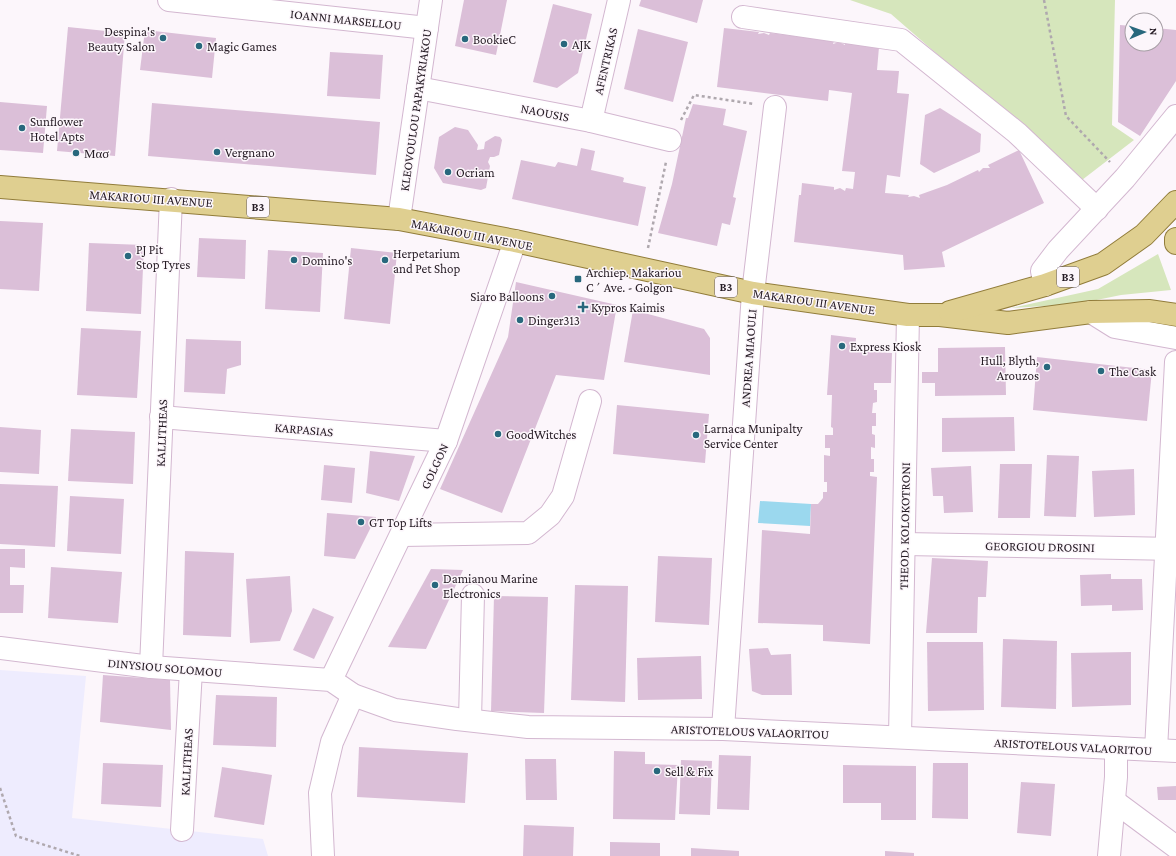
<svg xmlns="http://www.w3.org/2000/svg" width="1176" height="856" font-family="'Crimson Pro',serif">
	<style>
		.industrial { fill: #eeecfe }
		.green { fill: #d6e6bc }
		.water { fill: #9bd8ee }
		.building { fill: #dbbfd8 }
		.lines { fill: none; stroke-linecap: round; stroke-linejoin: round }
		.minor-casing { stroke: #d3b7d0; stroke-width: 24 }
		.major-casing { stroke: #917c3a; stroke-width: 24 }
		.path { stroke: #afa8ae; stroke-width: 2.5; stroke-dasharray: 3 3; stroke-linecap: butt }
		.minor { stroke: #fff; stroke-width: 22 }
		.major { stroke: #dfcf90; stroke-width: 22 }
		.poi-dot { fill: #28687d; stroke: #fcf6fb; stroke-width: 1.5 }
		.labels { text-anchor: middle; stroke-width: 3; stroke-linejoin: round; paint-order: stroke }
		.shield { fill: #fcf6fb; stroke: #665d65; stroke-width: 1 }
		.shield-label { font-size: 12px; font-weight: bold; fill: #261c25 }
		.street-label { font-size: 13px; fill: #261c25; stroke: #fcf6fb }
		.poi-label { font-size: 13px; fill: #261c25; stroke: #fcf6fb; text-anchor: start }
	</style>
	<rect width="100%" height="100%" fill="#fcf6fb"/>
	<!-- industrial -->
	<path class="industrial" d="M0 670 86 676 72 818 263 839 268 856H0Z"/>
	<!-- green -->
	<g class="green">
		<path d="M850 0H1115L1112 125 1134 140 1082 180 891 14Z"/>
		<path d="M1158 254 1171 290 1121 295 1077 304 1011 308 1098 289Z"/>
	</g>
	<!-- water -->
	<path class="water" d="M760 501 811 504 810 526 758 523Z"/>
	<!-- building -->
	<g class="building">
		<path d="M464 0H507L496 55 455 46Z"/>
		<path d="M641 0H703L697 23 639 6Z"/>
		<path d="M553 4 592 14 578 73 557 88 533 82Z"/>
		<path d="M1120 25 1132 26V44H1156V28L1176 30V81L1140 136 1118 122Z"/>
		<path d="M68 27 125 33 115 156 57 151Z"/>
		<path d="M724 28 759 32 758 34 764 33 769 35 770 33 834 41 833 44 839 42 845 45V42L879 47 877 70 899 71 897 93 909 94 900 177 887 175 885 193 909 195 908 197 914 196 920 198 919 195 947 185 978 170 979 172 983 168H990L988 165 1019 150 1044 203 942 252 945 267 904 270 903 255 794 242 799 195H801L802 183 834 187V190L840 188 845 191 846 188 853 189 855 172 842 171 852 93 829 90 828 101 717 87Z"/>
		<path d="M638 29 688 42 673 102 624 89Z"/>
		<path d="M145 30 216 38 212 78 140 70Z"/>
		<path d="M330 52 383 55 380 99 327 96Z"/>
		<path d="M0 102 47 106 43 153 0 150Z"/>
		<path d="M152 103 380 122 376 175 148 156Z"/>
		<path d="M693 104 726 109 723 125 747 131 733 197 736 198 730 225 722 223 717 246 658 233 672 184 686 118H688Z"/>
		<path d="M940 108 981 134 980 152 934 173 920 164 925 115Z"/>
		<path d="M455 127 468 130 478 145 477 150 484 149 485 142 495 136 500 137 502 140 499 155 494 157H490L488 162 490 166 486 188 481 190 443 183 434 168 439 137Z"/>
		<path d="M581 148 595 151 591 170 622 177 624 178 623 182 646 187 638 226 512 199 521 160 555 167 558 162 577 166Z"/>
		<path d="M0 221 43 223 39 291 0 289Z"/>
		<path d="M199 238 246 240 245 279 197 277Z"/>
		<path d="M89 243 144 245 141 314 86 311Z"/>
		<path d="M351 248 397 253 390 324 344 319Z"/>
		<path d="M268 250 323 253 320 312 265 309Z"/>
		<path d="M516 282 617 305 604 380 556 375 502 513 440 489 508 337Z"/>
		<path d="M633 310 704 329 710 338V375L624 362Z"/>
		<path d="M81 328 141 331 137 398 77 395Z"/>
		<path d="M831 335 856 338 855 352H860L861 349H873V352L892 353 891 383H874V390H877V402L873 403 872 413H876V426H872V434L875 435V448L871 447V459H874V472H870V476L877 477 870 644 823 641V625L758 623 762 530 810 534 811 504H818L823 498V492H827V482H824V455L830 456V448H825V435H833V428L831 427 832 395H827Z"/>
		<path d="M186 339 241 341V365L227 369 225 394 184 392Z"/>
		<path d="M1005 347 1006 395 935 396V383H922V372H938V348Z"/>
		<path d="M1037 357 1152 370 1147 421 1033 410Z"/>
		<path d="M617 405 709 414 705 463 613 454Z"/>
		<path d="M1014 417 1015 451 942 452V418Z"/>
		<path d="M0 427 41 430 39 474 0 472Z"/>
		<path d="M71 429 135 432 133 484 68 481Z"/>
		<path d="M370 451 415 456 399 501 366 493Z"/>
		<path d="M1047 455 1079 456 1076 517 1044 516Z"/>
		<path d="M1000 464H1032L1030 518H998Z"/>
		<path d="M324 465 355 468 352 503 321 500Z"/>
		<path d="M971 466 973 512 944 513 943 496H933L931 468Z"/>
		<path d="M1134 469 1135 515 1094 517 1092 471Z"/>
		<path d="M0 484 58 486 55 547 0 544Z"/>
		<path d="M70 496 124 499 121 554 67 551Z"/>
		<path d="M327 513 376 517 355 559 324 556Z"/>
		<path d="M0 549H25V568L10 567V585H24L23 613H0Z"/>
		<path d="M185 551 234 553 231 637 183 635Z"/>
		<path d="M658 556 712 558 709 625 655 622Z"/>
		<path d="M932 558 988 561 986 597H978L977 633H926Z"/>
		<path d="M51 567 122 572 118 623 48 618Z"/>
		<path d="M431 569 463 570 426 649 388 647Z"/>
		<path d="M1111 574V579H1142L1143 610 1112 611V605L1081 606 1080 575Z"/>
		<path d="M290 576 292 611 280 641 250 643 246 579Z"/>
		<path d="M575 585 628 586 625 702 571 700Z"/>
		<path d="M494 596 548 597 544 713 491 711Z"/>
		<path d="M313 608 334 617 314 659 293 650Z"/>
		<path d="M1003 639 1057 641 1056 709 1001 707Z"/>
		<path d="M927 642H983L984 710 928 711Z"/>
		<path d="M768 648 771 655 791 654 792 695H762L752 691 749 649Z"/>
		<path d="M1131 652V705L1072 707 1071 653Z"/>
		<path d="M701 656 702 699 638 700 637 658Z"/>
		<path d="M103 675 170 680 171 730 100 722Z"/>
		<path d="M216 695 277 697 276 747 213 745Z"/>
		<path d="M359 747 468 753 465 803 357 797Z"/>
		<path d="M614 751 645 752V764L678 765 675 820 613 819Z"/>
		<path d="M719 755 751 756 749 810 717 809Z"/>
		<path d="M525 759H556L557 800H526Z"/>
		<path d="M681 760 712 761 710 815 679 814Z"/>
		<path d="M103 763 163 765 161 807 101 804Z"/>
		<path d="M933 763H968V819L932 818Z"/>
		<path d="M843 765 916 766V820H881V803H843Z"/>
		<path d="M222 767 272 775 264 825 214 817Z"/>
		<path d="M1021 782 1055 784 1051 836 1017 833Z"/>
		<path d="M1176 786V800H1158L1157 787Z"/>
		<path d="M524 825 574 827 573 856H523Z"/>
		<path d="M610 842 660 843V856H610Z"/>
		<path d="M691 848 739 851V856H691Z"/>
		<path d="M885 851 914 853V856H885Z"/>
	</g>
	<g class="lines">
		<defs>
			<g id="minor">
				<path d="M169 0 427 28"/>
				<path d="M743 17 901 40 1017 133 1097 209"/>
				<path d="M418 88 591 121 670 140"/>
				<path d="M591 121 619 0"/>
				<path d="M399 219 431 0"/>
				<path d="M1045 285 1042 271 1058 250 1125 178 1176 116"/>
				<path d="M1091 312 1115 327 1176 338"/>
				<path d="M161 417 446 441"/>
				<path d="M402 535 528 533 550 515 563 496 590 401"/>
				<path d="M904 544 1176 549"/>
				<path d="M0 648 151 667 331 680 353 695 395 710 457 719 528 727 723 729 1176 751"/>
				<path d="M151 667 171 199"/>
				<path d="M331 680 446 441 515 241"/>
				<path d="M470 720 473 595"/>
				<path d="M723 729 753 293 775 107"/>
				<path d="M900 737 908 315"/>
				<path d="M1156 750 1176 362"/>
				<path d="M1114 801 1176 847"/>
				<path d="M182 830 191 670"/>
				<path d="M323 856 320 793 332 742 353 695"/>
				<path d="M1109 856 1116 777V748"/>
			</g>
			<g id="major">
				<path d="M0 187 399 219 515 241 753 293 908 315H940L1008 323 1091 312 1150 311 1176 315"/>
				<path d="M1176 239V243"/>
				<path d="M950 312 1045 285 1103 264 1144 235 1176 202"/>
			</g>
		</defs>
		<!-- minor casing -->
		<use href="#minor" class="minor-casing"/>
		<!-- major casing -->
		<use href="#major" class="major-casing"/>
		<!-- path -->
		<g class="path">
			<path d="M1044 0 1066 116 1110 162"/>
			<path d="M681 120 694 95 754 104"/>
			<path d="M648 248 666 162"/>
			<path d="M0 788 16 836 80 856"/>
		</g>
		<!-- minor -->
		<use href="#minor" class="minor"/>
		<!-- major -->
		<use href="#major" class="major"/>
	</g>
	<!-- markers -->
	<g class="poi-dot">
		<circle cx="163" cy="38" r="4"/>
		<circle cx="465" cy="39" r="4"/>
		<circle cx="564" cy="44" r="4"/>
		<circle cx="199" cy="46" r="4"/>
		<circle cx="22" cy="128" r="4"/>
		<circle cx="217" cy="152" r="4"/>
		<circle cx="76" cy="153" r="4"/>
		<circle cx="448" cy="172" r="4"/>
		<circle cx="128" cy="256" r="4"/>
		<circle cx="294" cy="260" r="4"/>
		<circle cx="385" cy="260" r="4"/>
		<rect x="574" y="275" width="8" height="8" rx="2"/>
		<circle cx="552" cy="296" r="4"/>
		<path d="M581 301h4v4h4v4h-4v4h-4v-4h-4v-4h4z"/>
		<circle cx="520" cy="320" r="4"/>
		<circle cx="842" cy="346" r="4"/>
		<circle cx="1047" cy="367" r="4"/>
		<circle cx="1101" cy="371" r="4"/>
		<circle cx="498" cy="434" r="4"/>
		<circle cx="696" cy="435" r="4"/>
		<circle cx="361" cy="522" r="4"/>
		<circle cx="435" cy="585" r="4"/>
		<circle cx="657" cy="771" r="4"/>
	</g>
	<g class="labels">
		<!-- shield labels -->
		<g class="shield">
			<rect x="247" y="197" width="22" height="20" rx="3"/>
			<rect x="1057" y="267" width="22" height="20" rx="3"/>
			<rect x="715" y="277" width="22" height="20" rx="3"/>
		</g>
		<g class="shield-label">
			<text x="258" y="211">B3</text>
			<text x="1068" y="281">B3</text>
			<text x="726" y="291">B3</text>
		</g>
		<!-- street labels -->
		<g class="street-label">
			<text transform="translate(346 19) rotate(6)" y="5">IOANNI MARSELLOU</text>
			<text transform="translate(605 61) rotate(-77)" y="5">AFENTRIKAS</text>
			<text transform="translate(415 110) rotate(-82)" y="5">KLEOVOULOU PAPAKYRIAKOU</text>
			<text transform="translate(545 112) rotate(11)" y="5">NAOUSIS</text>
			<text transform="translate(151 198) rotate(4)" y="5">MAKARIOU III AVENUE</text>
			<text transform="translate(472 234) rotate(11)" y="5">MAKARIOU III AVENUE</text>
			<text transform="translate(814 301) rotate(8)" y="5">MAKARIOU III AVENUE</text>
			<text transform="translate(748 358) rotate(-86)" y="5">ANDREA MIAOULI</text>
			<text transform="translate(304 429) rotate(5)" y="5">KARPASIAS</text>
			<text transform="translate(161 433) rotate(-88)" y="5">KALLITHEAS</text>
			<text transform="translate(434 466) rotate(-65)" y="5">GOLGON</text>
			<text transform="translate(904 526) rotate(-89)" y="5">THEOD. KOLOKOTRONI</text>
			<text transform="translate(1040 546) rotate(1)" y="5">GEORGIOU DROSINI</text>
			<text transform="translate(165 667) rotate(5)" y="5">DINYSIOU SOLOMOU</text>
			<text transform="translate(750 731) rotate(2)" y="5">ARISTOTELOUS VALAORITOU</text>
			<text transform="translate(1073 746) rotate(3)" y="5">ARISTOTELOUS VALAORITOU</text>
			<text transform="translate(186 762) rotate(-87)" y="5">KALLITHEAS</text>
		</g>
		<!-- poi labels -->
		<g class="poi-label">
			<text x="155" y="36" text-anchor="end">Despina's<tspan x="155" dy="15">Beauty Salon</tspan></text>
			<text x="473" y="44">BookieC</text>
			<text x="572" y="49">AJK</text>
			<text x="207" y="51">Magic Games</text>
			<text x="30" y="126">Sunflower<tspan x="30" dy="15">Hotel Apts</tspan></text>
			<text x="225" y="157">Vergnano</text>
			<text x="84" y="158">Μασ</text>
			<text x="456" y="177">Ocriam</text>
			<text x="136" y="254">PJ Pit<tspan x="136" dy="15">Stop Tyres</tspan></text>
			<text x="393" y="258">Herpetarium<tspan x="393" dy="15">and Pet Shop</tspan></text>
			<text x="302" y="265">Domino's</text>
			<text x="586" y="277">Archiep. Makariou<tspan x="586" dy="15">C´ Ave. - Golgon</tspan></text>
			<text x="544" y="301" text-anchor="end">Siaro Balloons</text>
			<text x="591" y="312">Kypros Kaimis</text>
			<text x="528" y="325">Dinger313</text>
			<text x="850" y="351">Express Kiosk</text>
			<text x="1039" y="365" text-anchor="end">Hull, Blyth,<tspan x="1039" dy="15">Arouzos</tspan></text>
			<text x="1109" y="376">The Cask</text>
			<text x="704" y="433">Larnaca Munipalty<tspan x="704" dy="15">Service Center</tspan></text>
			<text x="506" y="439">GoodWitches</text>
			<text x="369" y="527">GT Top Lifts</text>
			<text x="443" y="583">Damianou Marine<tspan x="443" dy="15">Electronics</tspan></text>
			<text x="665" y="776">Sell &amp; Fix</text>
		</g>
	</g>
	<!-- north arrow -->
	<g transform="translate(1144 32) rotate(88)"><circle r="19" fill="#fcf6fb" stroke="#a69fa5"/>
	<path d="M0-3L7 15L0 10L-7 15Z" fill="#28687d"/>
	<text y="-6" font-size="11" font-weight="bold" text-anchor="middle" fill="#261c25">N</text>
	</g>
</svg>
